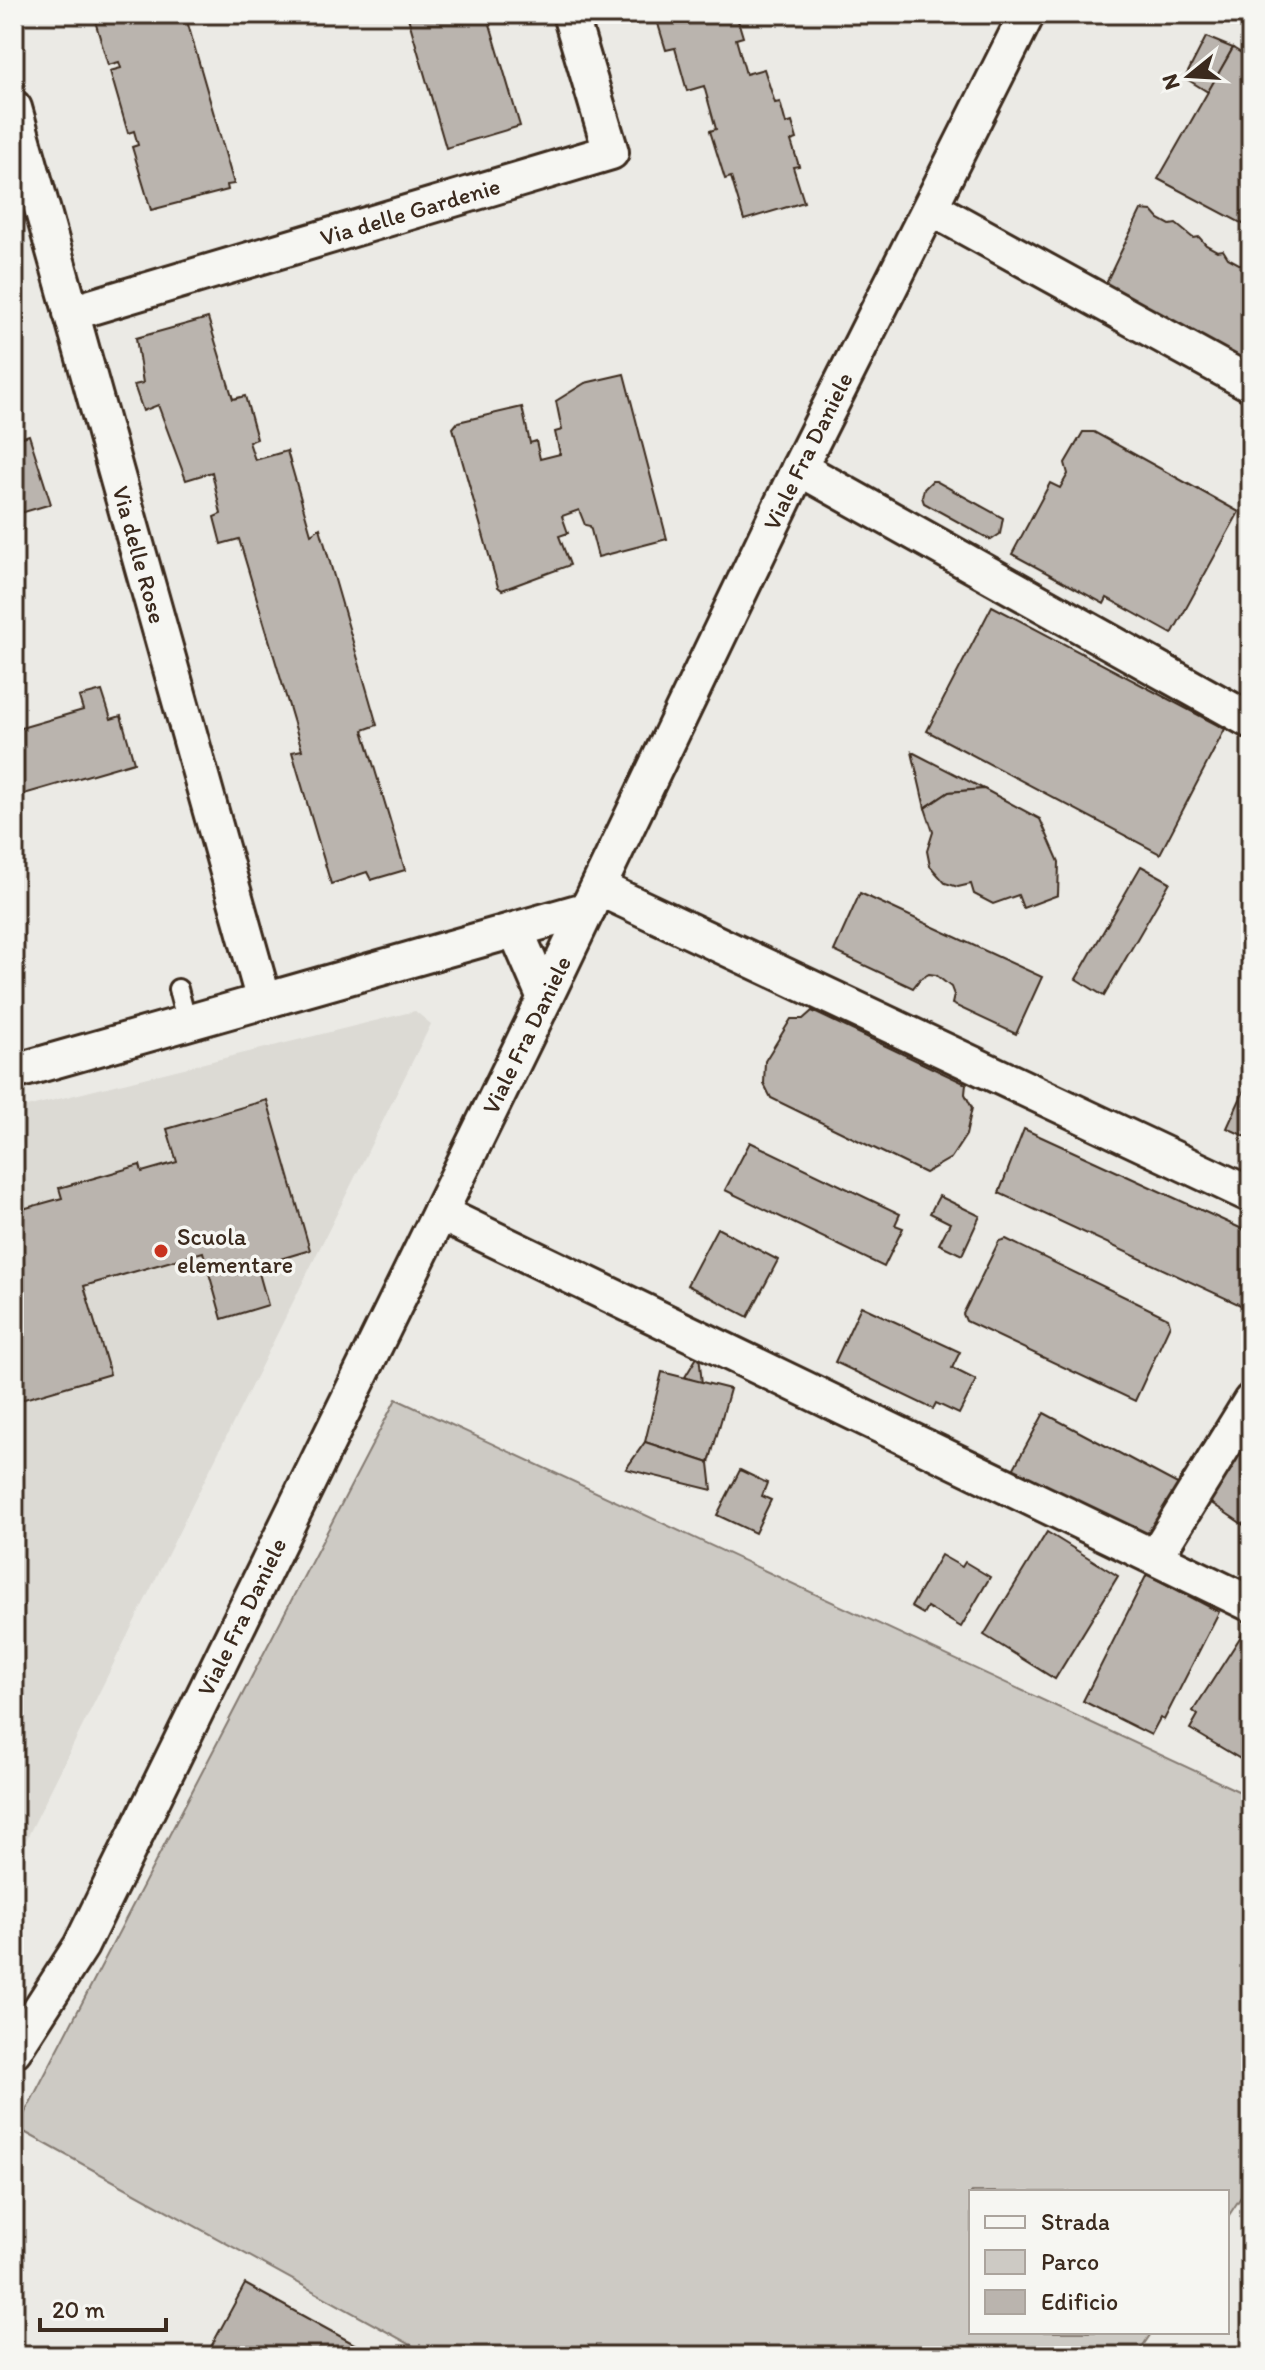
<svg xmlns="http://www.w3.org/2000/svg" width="1265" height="2370" font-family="Itim,sans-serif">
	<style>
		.built { fill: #dcdad4 }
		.green { fill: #cdcac4; stroke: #847a71; stroke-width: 2 }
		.building { fill: #bab4ae; stroke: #3b2a1e; stroke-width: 2 }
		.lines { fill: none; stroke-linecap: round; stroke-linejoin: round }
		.service-casing { stroke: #3b2a1e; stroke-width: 24 }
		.minor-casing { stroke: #3b2a1e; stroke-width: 40 }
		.service { stroke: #f6f6f2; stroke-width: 18 }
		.minor { stroke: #f6f6f2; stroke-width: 34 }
		.poi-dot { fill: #c8321e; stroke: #f6f6f2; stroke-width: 3 }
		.labels { text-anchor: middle; stroke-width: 7; stroke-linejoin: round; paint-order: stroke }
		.street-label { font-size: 24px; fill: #3b2a1e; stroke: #f6f6f2 }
		.poi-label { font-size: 24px; fill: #3b2a1e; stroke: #f6f6f2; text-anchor: start }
	</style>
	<rect width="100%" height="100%" fill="#ebeae5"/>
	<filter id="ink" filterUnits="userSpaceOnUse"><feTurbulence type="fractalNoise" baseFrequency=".0125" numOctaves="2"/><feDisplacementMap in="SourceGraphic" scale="16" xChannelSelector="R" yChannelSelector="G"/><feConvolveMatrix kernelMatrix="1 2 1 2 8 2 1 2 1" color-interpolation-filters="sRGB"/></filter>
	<g filter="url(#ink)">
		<!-- built -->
		<path class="built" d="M415 1011 431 1024 26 1840 14 1834V1110Z"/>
		<!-- green -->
		<path class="green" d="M396 1399 1251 1797V2182L1227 2218V2192H971V2332H1152L1136 2356H431L17 2128Z"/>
		<!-- building -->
		<g class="building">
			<path d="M93 14H185L234 184 227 185 228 190 151 210 132 147 138 145 134 131 128 133 110 71 121 68 119 62 108 65Z"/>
			<path d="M407 14H487L520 126 446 148Z"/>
			<path d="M655 14H736L743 37 736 39 746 74 764 69 775 103 780 102 786 124 792 122 797 139 791 141 799 166 793 167 804 202 744 220 731 177 725 179 710 131 716 129 704 86 687 91 675 48 666 50Z"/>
			<path d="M1206 37 1233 48 1208 92 1185 78Z"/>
			<path d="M1233 48 1251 59V237L1247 235V226L1158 179Z"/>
			<path d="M1141 210 1152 211 1159 219 1170 225 1176 224 1193 238 1199 237 1206 245 1217 251 1223 250 1228 258 1239 264H1248L1251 266V372L1103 289Z"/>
			<path d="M208 318 233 399 245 396 257 439 249 442 255 460 287 451 311 534 320 528 377 725 363 730 405 870 371 880 367 872 331 884 292 752 302 750 239 539 221 544 214 517 221 514 212 472 186 480 158 405 143 411 134 385 143 383 136 338Z"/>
			<path d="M624 374 667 539 598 557 590 526 585 525 579 510 562 516 568 533 559 536 570 565 502 590 498 587 453 428 458 422 522 407 530 443 536 441 540 459 560 454 555 432 562 430 556 401 585 383Z"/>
			<path d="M1083 432H1094L1239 512 1172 634 1107 598 1104 604 1012 554 1050 483 1060 488 1068 474 1065 463Z"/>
			<path d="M29 435 51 504 14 515V440Z"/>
			<path d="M932 481H936L1003 518 1000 534 991 540 924 503 922 497 924 489Z"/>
			<path d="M992 606 1225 729 1160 854 927 731Z"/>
			<path d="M102 691 111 719 121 716 134 762 14 797V730L83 710 79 697Z"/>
			<path d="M912 752 984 789 949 792 925 808Z"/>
			<path d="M984 789 1040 819 1059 862 1058 895 1023 908 1018 895 993 904 974 894 971 884 958 887 945 883 930 866 927 851 933 832 925 808 949 792Z"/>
			<path d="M1141 866 1170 882 1104 996 1076 979Z"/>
			<path d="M860 893 1042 977 1016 1034 952 1004 954 995 951 987 936 975 929 974 920 979 913 988 834 951Z"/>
			<path d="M812 1011 966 1084 965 1094 972 1108 966 1135 951 1158 925 1173 771 1098 764 1084 765 1061 791 1019H803Z"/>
			<path d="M1251 1075V1139L1227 1128Z"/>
			<path d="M267 1100 310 1250 257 1266 268 1305 222 1319 203 1252 84 1286 110 1374 14 1402V1191L19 1210 62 1198 59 1188 140 1165 142 1172 177 1162 167 1129Z"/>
			<path d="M1024 1129 1251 1233V1310L999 1193Z"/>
			<path d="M750 1142 900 1214 895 1225 903 1228 884 1267 725 1190Z"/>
			<path d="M939 1196 980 1216 962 1255 939 1244 950 1223 930 1213Z"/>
			<path d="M717 1228 778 1260 748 1317 687 1285Z"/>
			<path d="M1006 1239 1168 1318 1170 1325 1135 1401 966 1321 963 1314 999 1241Z"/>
			<path d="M861 1306 960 1352 952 1368 976 1380 959 1414 936 1403 933 1409 835 1362Z"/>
			<path d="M699 1354 702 1384 685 1377Z"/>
			<path d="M662 1372 730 1389 709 1463 645 1442Z"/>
			<path d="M1044 1413 1185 1488 1151 1552 1009 1477Z"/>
			<path d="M1251 1434V1530L1207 1500Z"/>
			<path d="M645 1442 709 1463 712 1490 626 1469Z"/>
			<path d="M740 1470 767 1483 762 1496 771 1500 755 1533 717 1515Z"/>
			<path d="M1047 1532 1118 1576 1055 1679 984 1635Z"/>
			<path d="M941 1555 962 1567 965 1562 990 1577 961 1627 927 1607 923 1614 911 1607Z"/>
			<path d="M1147 1574 1219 1612 1164 1720 1160 1718 1151 1735 1083 1701Z"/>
			<path d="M1250 1622 1251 1760 1249 1764 1190 1729 1198 1715 1193 1711Z"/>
			<path d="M245 2284 376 2356H206Z"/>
		</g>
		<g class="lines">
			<defs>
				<path id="service" d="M178 989 187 1023"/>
				<g id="minor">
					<path id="s1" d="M14 108 264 1001"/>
					<path d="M931 208 1251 384"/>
					<path id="s2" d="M71 313 611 152 570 14"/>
					<path d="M799 468 1251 721"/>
					<path d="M599 888 1251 1195"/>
					<path d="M516 931 545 998"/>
					<path d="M14 1072 588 909"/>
					<path d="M440 1213 1251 1604"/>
					<path d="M1155 1557 1251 1401"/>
					<path id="s3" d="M14 2050 81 1946 545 998 799 468 1027 14"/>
				</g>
			</defs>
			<!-- service casing -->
			<use href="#service" class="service-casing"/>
			<!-- minor casing -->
			<use href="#minor" class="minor-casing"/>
			<!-- service -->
			<use href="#service" class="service"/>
			<!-- minor -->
			<use href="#minor" class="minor"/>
		</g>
	</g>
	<!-- markers -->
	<circle class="poi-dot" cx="161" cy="1251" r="8"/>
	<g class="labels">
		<!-- street labels -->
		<g class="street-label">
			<text dy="8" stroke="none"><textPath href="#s2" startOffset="354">Via delle Gardenie</textPath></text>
			<text dy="8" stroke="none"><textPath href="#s3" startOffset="1786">Viale Fra Daniele</textPath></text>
			<text dy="8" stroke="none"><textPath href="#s1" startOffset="464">Via delle Rose</textPath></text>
			<text dy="8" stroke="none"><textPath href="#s3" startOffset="1138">Viale Fra Daniele</textPath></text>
			<text dy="8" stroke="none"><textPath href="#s3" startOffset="490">Viale Fra Daniele</textPath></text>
		</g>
		<!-- poi labels -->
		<g class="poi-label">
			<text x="177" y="1245">Scuola<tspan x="177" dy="28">elementare</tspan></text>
		</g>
	</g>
	<!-- margin -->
	<rect width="1265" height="2370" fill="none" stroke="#f6f6f2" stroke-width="48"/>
	<rect x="24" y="24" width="1217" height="2322" fill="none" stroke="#3b2a1e" stroke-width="3" filter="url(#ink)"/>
	<!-- legend -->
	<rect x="969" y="2190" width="260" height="144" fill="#f6f6f2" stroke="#aba49d" stroke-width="2"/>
	<rect x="985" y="2216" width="40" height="12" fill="#f6f6f2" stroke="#aba49d" stroke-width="2"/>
	<text x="1041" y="2230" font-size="24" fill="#3b2a1e">Strada</text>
	<rect x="985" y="2250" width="40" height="24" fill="#cdcac4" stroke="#aba49d" stroke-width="2"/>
	<text x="1041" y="2270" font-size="24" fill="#3b2a1e">Parco</text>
	<rect x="985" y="2290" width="40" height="24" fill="#bab4ae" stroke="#aba49d" stroke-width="2"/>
	<text x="1041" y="2310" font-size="24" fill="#3b2a1e">Edificio</text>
	<!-- north arrow -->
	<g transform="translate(1189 76) rotate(252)" stroke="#f6f6f2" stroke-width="6" paint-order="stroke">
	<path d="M0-6L14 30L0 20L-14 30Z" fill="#3b2a1e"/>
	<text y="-12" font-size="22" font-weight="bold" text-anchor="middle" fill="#3b2a1e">N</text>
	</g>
	<!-- scale -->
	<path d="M40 2318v12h126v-12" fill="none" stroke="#3b2a1e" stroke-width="4"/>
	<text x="52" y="2318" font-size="24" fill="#3b2a1e" stroke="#f6f6f2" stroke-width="6" paint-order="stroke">20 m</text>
</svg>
